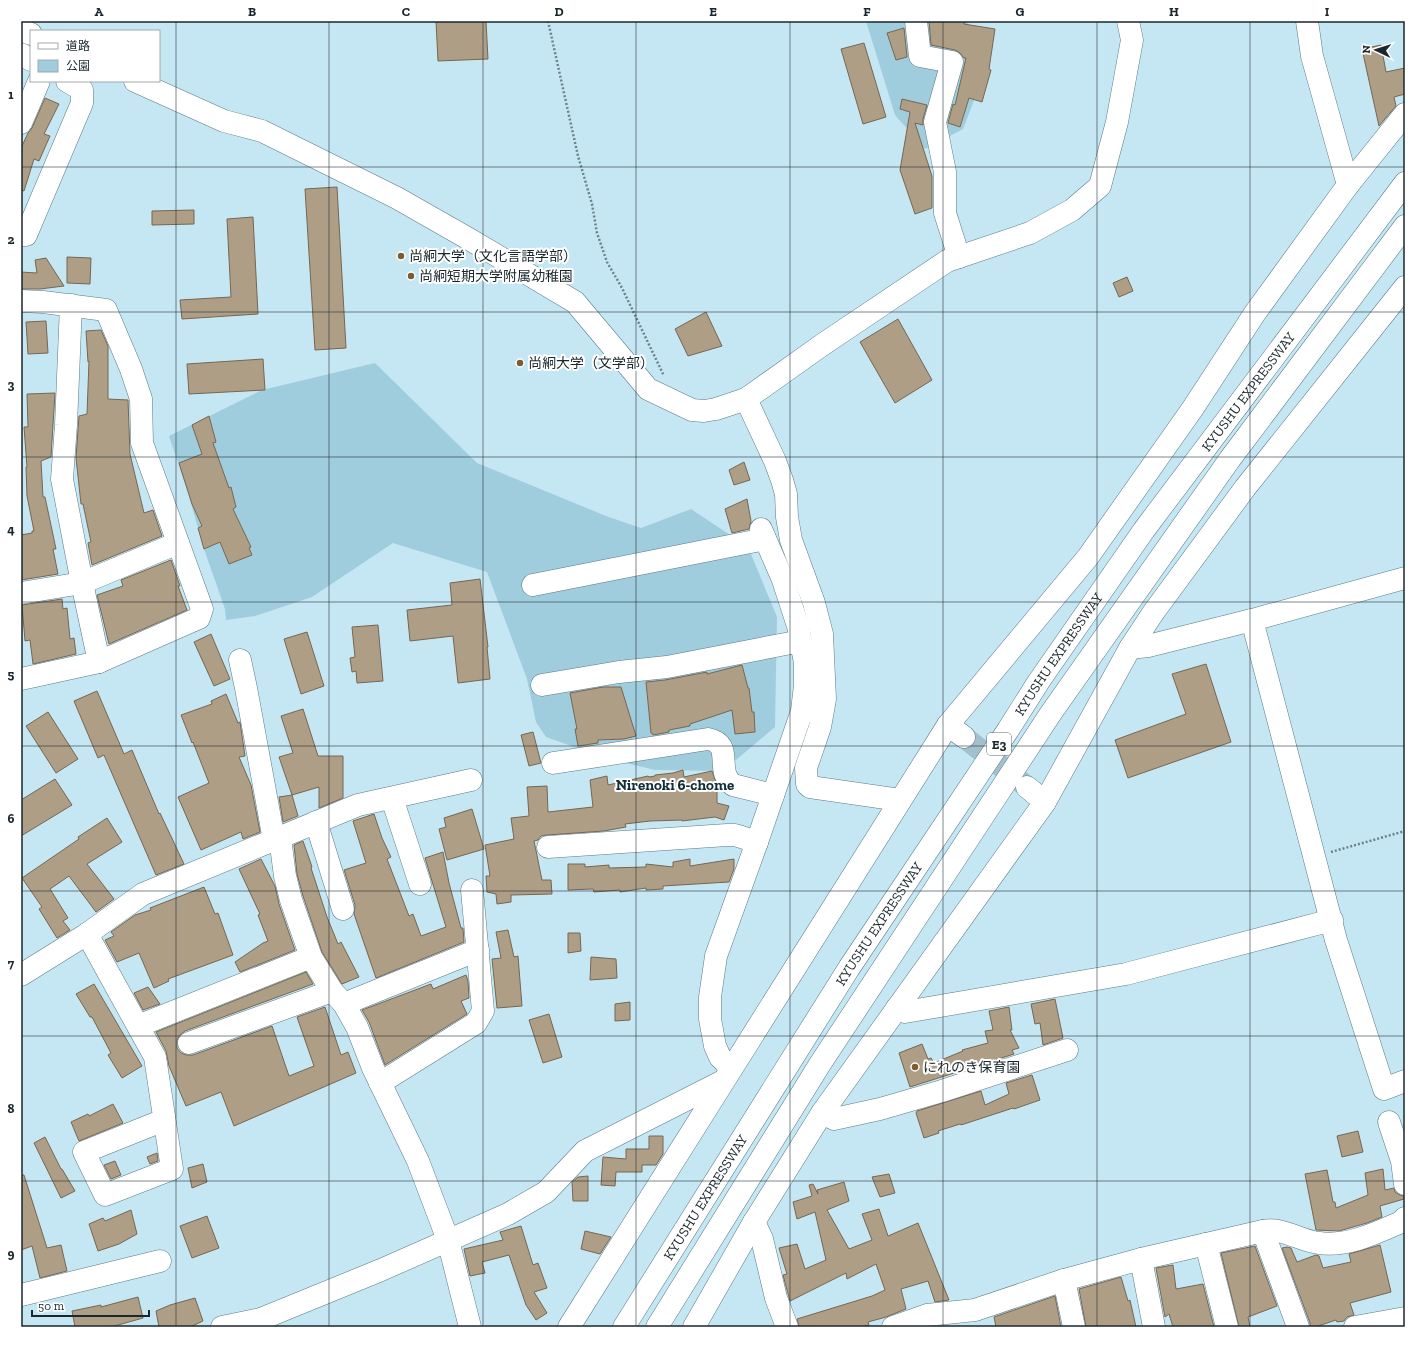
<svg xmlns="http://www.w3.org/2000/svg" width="1426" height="1348" font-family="'Zilla Slab','Noto Sans JP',serif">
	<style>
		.green { fill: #9fcddd }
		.building { fill: #af9e86; stroke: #776650 }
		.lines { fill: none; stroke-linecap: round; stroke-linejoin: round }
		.minor-tunnel { stroke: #a3c1cc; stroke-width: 22; stroke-dasharray: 22 11; stroke-linecap: butt }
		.minor-casing { stroke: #5b7a85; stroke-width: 23 }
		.highway-casing { stroke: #5b7a85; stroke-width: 23 }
		.path { stroke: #6c838c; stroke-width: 2.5; stroke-dasharray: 2 2; stroke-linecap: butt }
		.minor { stroke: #fff; stroke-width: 22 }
		.highway { stroke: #fff; stroke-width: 22 }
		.grid { fill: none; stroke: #1a272c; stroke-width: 1; stroke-opacity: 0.55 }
		.poi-dot { fill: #7b5d31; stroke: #fff; stroke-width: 1.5 }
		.labels { text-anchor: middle; stroke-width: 4; stroke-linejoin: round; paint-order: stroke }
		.shield { fill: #fff; stroke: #5f686b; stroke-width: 1 }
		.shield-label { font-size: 13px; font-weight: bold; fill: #1a272c }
		.poi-label { font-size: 14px; fill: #1a272c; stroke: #fff; text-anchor: start }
		.street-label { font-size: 14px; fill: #1a272c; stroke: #fff }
		.neighbourhood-label { font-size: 15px; font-weight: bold; fill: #0f2e37; stroke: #fff }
		.neatline { fill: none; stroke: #1a272c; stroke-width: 1.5 }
		.grid-label { font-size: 13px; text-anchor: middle; font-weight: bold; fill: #1a272c }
	</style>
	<rect width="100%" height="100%" fill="#c5e7f4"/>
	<!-- green -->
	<g class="green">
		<path d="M866 21H967L983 77 963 129 925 149 895 115Z"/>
		<path d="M375 363 477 463 606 516 641 528 691 509 748 547 777 617 775 727 723 771 655 770 605 758 546 737 536 722 527 679 487 572 393 543 312 597 255 616 226 620 225 609 204 549 188 493 169 436 262 390Z"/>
	</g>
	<!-- building -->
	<g class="building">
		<path d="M436 21H486L488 59 438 61Z"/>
		<path d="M929 21H964V24L995 29 989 69 991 70 982 102 969 98 960 127 948 123 953 104 955 105 966 58H964L960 53 955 50 931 45Z"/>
		<path d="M904 28 907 57 896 60 887 33Z"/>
		<path d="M864 43 886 117 863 124 841 49Z"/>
		<path d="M1381 45 1386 72 1405 68V94L1394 97 1396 106 1379 126 1362 49Z"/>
		<path d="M45 98 59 104 44 134 50 136 39 161 34 159 24 191 21 190V148L28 133 32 128Z"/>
		<path d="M902 99 927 105 923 119V125L915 123 932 176V208L915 214 900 170 910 112 900 109Z"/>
		<path d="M337 187 346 348 315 350 305 189Z"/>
		<path d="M194 210V224L152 225V211Z"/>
		<path d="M253 217 258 314 182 319 180 300 231 297 227 219Z"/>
		<path d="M67 257 91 258 90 284 67 283Z"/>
		<path d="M46 258 64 286 40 289H21V272L37 273 35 260Z"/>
		<path d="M1127 277 1133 291 1119 297 1113 283Z"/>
		<path d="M706 312 722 346 688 356 675 329Z"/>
		<path d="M898 319 932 380 895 403 860 342Z"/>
		<path d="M46 321 48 353 28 354 26 322Z"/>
		<path d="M101 330 108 346V399L128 400 130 454 144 513 153 510 162 536 92 565 88 543 91 542 83 504H81L76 458 79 416 87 414 89 361 88 362 86 331Z"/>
		<path d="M263 359 265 390 189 394 187 364Z"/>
		<path d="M55 393 51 457 41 461 43 497H45L56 549H53L58 574 21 580V535L32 533V531H34L27 496 26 467H27L24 427H28L27 394Z"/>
		<path d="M209 416 216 442 213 443 229 488 231 487 236 507 233 509 251 547 249 548 252 555 229 564 220 542 204 549 198 528 202 526 192 504 179 463 202 454 192 425Z"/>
		<path d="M744 462 750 480 734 485 729 470Z"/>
		<path d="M747 499 751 521 749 529 732 533 725 509Z"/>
		<path d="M171 560 180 586H178L187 610 109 644 97 595 123 586 121 580Z"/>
		<path d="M480 579 488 647H487L490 679 458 683 453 636 410 641 407 610 452 605 450 583Z"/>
		<path d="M62 599 63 609 67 608 70 639 74 638 76 654 33 664 30 640 25 641 22 605Z"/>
		<path d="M378 625 383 681 357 683 356 671 352 672 350 658 355 657 352 627Z"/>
		<path d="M307 632 324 686 301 694 284 639Z"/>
		<path d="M211 634 230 679 214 686 194 642Z"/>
		<path d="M1206 664 1231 742 1128 778 1115 740 1186 714 1172 674Z"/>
		<path d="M742 665 748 688H749L752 712H754L755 732 735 734 732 710 690 724V726L669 730V732L653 735 652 733H651L646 682 665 680 707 672V674Z"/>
		<path d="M603 687H621L636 736 624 739 598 740V743L578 746 575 729H577L570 693Z"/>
		<path d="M97 691 124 754 132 750 159 814 160 813 184 864 156 875 104 755 98 758 74 701Z"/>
		<path d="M226 694 238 723 240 722 245 756 239 757 251 785 260 832 243 839 241 832 201 850 178 797 209 783 193 742 192 743 181 715 212 704 211 701Z"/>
		<path d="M303 709 318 756H343V798L319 808V787L292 795 279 757 293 753 281 716Z"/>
		<path d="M48 712 78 759 56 773 26 726Z"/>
		<path d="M533 732 541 763 529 766 521 735Z"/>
		<path d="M683 770 684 777 712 771 717 785V803L729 806 724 820 715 817 682 821V820L650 821 625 824 626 827 604 831 547 835 541 836 538 840 534 841 542 880H551L552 894 511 895V902L497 904 496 894 487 892 486 876H490L485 845 514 839 511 818 529 816 527 787 547 786 548 812 593 807 590 780 607 776 608 785 648 776 649 777 655 776V775L673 773Z"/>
		<path d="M55 779 72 805 21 836V800Z"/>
		<path d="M292 795 298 816 283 822 279 797Z"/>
		<path d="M472 809 484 849 447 860 439 829 446 827 444 818Z"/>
		<path d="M374 814 382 838 391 857 387 859 409 916 413 914 421 936 446 927 425 858 443 852 449 883 461 928H463L464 942 376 978 354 914 355 905 344 870 366 863 353 821Z"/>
		<path d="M107 818 122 842 87 864 114 899 96 912 69 876 50 889 68 918 63 921 70 930 57 938 39 909 42 907 22 878 79 839 78 837Z"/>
		<path d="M303 841 310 861 312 867 311 868 327 917 338 944 341 942 359 977 342 984 322 952 303 896 297 874 294 845Z"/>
		<path d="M261 859 275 886 279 904 295 950 240 972 235 962 263 943 268 941 258 915 260 914 239 869Z"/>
		<path d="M690 859V866L734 859V869L729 882 663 886V889L646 890V888L620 892V890L594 892 593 889 568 890V864H585V867L609 865V868L646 867V864L673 867V862Z"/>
		<path d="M204 887 215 914 218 913 233 955 168 979 169 981 154 988 139 953 117 962 105 940 114 936 111 932 135 915 151 910 150 908Z"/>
		<path d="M508 930 514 957 518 956 522 1006 497 1008 492 959 501 958 496 932Z"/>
		<path d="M568 933H580L581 951 568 953Z"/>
		<path d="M591 957 616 959 617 978 590 980Z"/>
		<path d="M306 972 313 984 185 1031 180 1035 177 1040V1048L181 1053 186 1055H193L272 1026 289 1076 314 1066 297 1017 325 1007 341 1055 348 1052 356 1073 234 1126 221 1092 186 1106 169 1066 166 1051 156 1032Z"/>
		<path d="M466 975 468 981 469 998 461 1001 467 1014 385 1065 369 1022 362 1010 431 984 433 989Z"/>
		<path d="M94 984 142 1066 122 1078 108 1055 111 1053 92 1017H90L76 994Z"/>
		<path d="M148 987 160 1004 143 1010 134 993Z"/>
		<path d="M1055 999 1063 1038 1043 1045 1040 1023 1035 1024 1031 1004Z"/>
		<path d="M630 1002V1020L615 1021V1004Z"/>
		<path d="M1009 1007 1012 1030H1010L1019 1048 1012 1050 1014 1054 910 1087 899 1053 922 1044 928 1059 931 1058 934 1063 963 1051 962 1050 988 1043 985 1031 993 1030 989 1011Z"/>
		<path d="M549 1014 562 1057 543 1063 529 1020Z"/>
		<path d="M1032 1075 1040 1100 1014 1109 1013 1108 961 1125 960 1124 938 1131 939 1133 924 1138 916 1113 917 1111 981 1091 985 1105 1009 1094 1006 1083Z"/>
		<path d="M113 1104 123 1123 79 1141 71 1122 88 1114 89 1116Z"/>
		<path d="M1358 1131 1363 1152 1342 1157 1337 1136Z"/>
		<path d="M649 1136H663V1154L656 1165H642V1172H616L615 1186 601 1185 603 1157 626 1159V1149H649Z"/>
		<path d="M45 1137 61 1169H62L75 1191 61 1198 34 1143Z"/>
		<path d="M157 1153 158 1161 150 1164 147 1157Z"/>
		<path d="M115 1161 121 1175 111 1179 104 1165Z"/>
		<path d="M203 1164 207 1182 192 1188 188 1168Z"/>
		<path d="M1383 1169 1385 1190 1394 1188 1395 1192 1400 1195 1404 1196V1199L1380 1206 1382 1217 1367 1223 1339 1231 1316 1230 1305 1174 1327 1170 1333 1202H1335L1336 1208 1368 1195 1365 1173Z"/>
		<path d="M889 1174 895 1193 880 1197 872 1177Z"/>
		<path d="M21 1175H24L47 1248 61 1245 67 1271 40 1278 32 1246 21 1250Z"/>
		<path d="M588 1176V1201H573L572 1182 578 1177Z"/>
		<path d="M844 1182 849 1201 827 1210 849 1249 872 1240 862 1214 879 1209 888 1236 918 1223 949 1300 935 1302 928 1281 901 1289 906 1309 886 1317 868 1322 869 1325 861 1327H799L797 1319 872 1296 885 1290 876 1264 847 1279 846 1273 790 1301 783 1275 787 1274 779 1248 797 1244 805 1269 826 1260 815 1212 797 1219 793 1202 812 1196 809 1185 813 1184 818 1194 817 1190Z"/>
		<path d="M131 1210 137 1234 119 1244 98 1251 89 1224 103 1218 105 1221Z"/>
		<path d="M207 1216 219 1248 192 1258 180 1226Z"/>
		<path d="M521 1226 533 1265 538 1263 547 1288 534 1292 547 1313 536 1320 526 1305 509 1255 482 1262 485 1273 470 1276 464 1249 503 1240 500 1232Z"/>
		<path d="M585 1231 611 1237 600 1254 581 1249Z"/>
		<path d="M1380 1245 1391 1292 1350 1303 1354 1315 1347 1317 1344 1321 1337 1322 1336 1320 1315 1327H1310V1323L1282 1248 1287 1247 1291 1248 1297 1262 1316 1255 1319 1256 1323 1268 1351 1262 1349 1254Z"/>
		<path d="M1255 1246 1277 1306 1248 1317 1250 1327H1239L1221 1253Z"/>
		<path d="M1173 1265 1176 1289 1203 1284 1214 1327H1173L1169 1314 1165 1317 1156 1268Z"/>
		<path d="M1121 1277 1128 1301 1130 1300 1136 1327H1086L1079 1289Z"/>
		<path d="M1055 1296 1061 1327H996L994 1317Z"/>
		<path d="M138 1297 143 1318 111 1327H75L72 1311 101 1305V1307Z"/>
		<path d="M195 1298 203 1321 190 1327H159L156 1311 170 1305Z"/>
	</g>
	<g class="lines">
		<!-- minor-tunnel -->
		<path class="minor-tunnel" d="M964 737 1026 786"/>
		<defs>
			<g id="minor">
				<path d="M916 21 920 56 952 62 935 122 945 172V213L959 257"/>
				<path d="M1307 21 1312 56 1348 185"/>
				<path d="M21 30 31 34"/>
				<path d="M21 54 31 60"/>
				<path d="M135 81 224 121 262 131 397 198 469 239 575 302 648 389 692 410 704 411 716 409 746 399 822 345 947 261 1030 233 1072 210 1100 186 1117 122 1132 40 1128 21"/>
				<path d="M21 123 39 81"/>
				<path d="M21 235H26L82 103V90L67 81"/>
				<path d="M21 301 43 302 106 310 131 369 141 399 142 443 202 609 199 618 99 662 21 679"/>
				<path d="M71 305 66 425 62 479 82 583 99 662"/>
				<path d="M746 399 775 461 782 480 786 494 787 517 791 540 814 603 822 634 825 699 820 727 806 768 807 784 810 787 900 800"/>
				<path d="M533 585 765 539"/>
				<path d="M21 593 82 583 178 543"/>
				<path d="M1252 620 1336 940 1384 1089 1405 1081"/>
				<path d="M1130 648 1148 646 1252 620 1405 578"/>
				<path d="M240 660 246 688 274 840"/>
				<path d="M542 685 619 672 667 667 801 641"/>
				<path d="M948 725 964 737"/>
				<path d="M553 763 708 739C735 744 714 771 733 785L773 795"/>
				<path d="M1027 787 1045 802"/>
				<path d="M392 798 420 884"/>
				<path d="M316 822 343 909"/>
				<path d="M280 838 285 876 291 900 311 957 332 991 344 1004 357 1027 373 1068 418 1161 448 1240 470 1327"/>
				<path d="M548 847 727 835H735L757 842"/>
				<path d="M87 934 155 1057 172 1169 105 1195 84 1152 164 1120"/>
				<path d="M21 975 87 934 143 894 358 805 471 780"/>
				<path d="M344 1004 478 950"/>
				<path d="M897 1008 905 1012 1126 974 1332 920"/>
				<path d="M138 1026 311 957"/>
				<path d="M189 1043 332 991"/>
				<path d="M731 1068 720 1057 715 1046 710 1019V997L716 956 757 842 802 711 805 685V663L798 626 783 580 761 529"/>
				<path d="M380 1083 476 1023 483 1011 472 890"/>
				<path d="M822 1113 834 1119 880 1109 942 1091 1067 1050"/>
				<path d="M1389 1122 1402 1161 1405 1184"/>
				<path d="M754 1222 762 1239 776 1298 787 1327"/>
				<path d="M1263 1231C1283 1227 1300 1241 1319 1243 1348 1247 1376 1233 1401 1222L1405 1218"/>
				<path d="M1206 1244 1227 1327"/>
				<path d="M1141 1259 1154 1327"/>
				<path d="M1064 1280 1074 1327"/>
				<path d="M21 1295 160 1261"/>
				<path d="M222 1327 261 1319 381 1270 508 1214 546 1192 585 1151 723 1081"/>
				<path d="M569 1327 948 725 1088 557 1193 408 1255 313 1348 185 1405 114"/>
				<path d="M694 1327 754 1222 822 1113 1045 802 1130 648 1153 613 1245 488 1405 287"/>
				<path d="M893 1327 927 1315 975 1310 1064 1280 1141 1259 1263 1231 1298 1327"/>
				<path d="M1355 1327 1405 1318"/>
			</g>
			<g id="highway">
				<path id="s1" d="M624 1327 849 968 1008 730 1039 681 1144 530 1405 183"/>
				<path d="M657 1327 820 1064 1051 713 1230 459 1405 226"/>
			</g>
		</defs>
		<!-- minor casing -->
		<use href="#minor" class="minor-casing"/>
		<!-- highway casing -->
		<use href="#highway" class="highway-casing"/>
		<!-- path -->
		<g class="path">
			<path d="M548 21 578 156 592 204 597 233 607 262 622 288 664 376"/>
			<path d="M1331 852 1405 831"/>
		</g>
		<!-- minor -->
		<use href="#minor" class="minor"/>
		<!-- highway -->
		<use href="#highway" class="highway"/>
	</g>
	<!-- grid -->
	<path class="grid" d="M176 21V1327M329 21V1327M483 21V1327M636 21V1327M790 21V1327M943 21V1327M1097 21V1327M1250 21V1327M21 167H1405M21 312H1405M21 457H1405M21 602H1405M21 746H1405M21 891H1405M21 1036H1405M21 1181H1405"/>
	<!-- markers -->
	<g class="poi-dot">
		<circle cx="401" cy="256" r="4"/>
		<circle cx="411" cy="276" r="4"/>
		<circle cx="520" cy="363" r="4"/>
		<circle cx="915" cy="1067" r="4"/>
	</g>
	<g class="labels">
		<!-- shield labels -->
		<rect class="shield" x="987" y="733" width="24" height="22" rx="3"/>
		<g class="shield-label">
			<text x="999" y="749">E3</text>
		</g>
		<!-- poi labels -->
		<g class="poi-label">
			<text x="409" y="261">尚絅大学（文化言語学部）</text>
			<text x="419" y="281">尚絅短期大学附属幼稚園</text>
			<text x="528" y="368">尚絅大学（文学部）</text>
			<text x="923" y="1072">にれのき保育園</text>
		</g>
		<!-- street labels -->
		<g class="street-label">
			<text dy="5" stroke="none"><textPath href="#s1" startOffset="1125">KYUSHU EXPRESSWAY</textPath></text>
			<text dy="5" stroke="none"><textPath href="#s1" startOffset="801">KYUSHU EXPRESSWAY</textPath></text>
			<text dy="5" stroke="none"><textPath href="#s1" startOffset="477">KYUSHU EXPRESSWAY</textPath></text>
			<text dy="5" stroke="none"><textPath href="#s1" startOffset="153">KYUSHU EXPRESSWAY</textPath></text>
		</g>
		<!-- neighbourhood labels -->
		<g class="neighbourhood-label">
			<text x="675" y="790">Nirenoki 6-chome</text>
		</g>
	</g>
	<!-- border -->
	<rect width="1426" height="1348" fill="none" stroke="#ffffff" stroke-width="44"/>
	<!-- legend -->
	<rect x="30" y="30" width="130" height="52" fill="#ffffff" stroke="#a3a9ab"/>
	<rect x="38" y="43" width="20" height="6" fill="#ffffff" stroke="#a3a9ab"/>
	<text x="66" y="50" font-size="12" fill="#1a272c">道路</text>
	<rect x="38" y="60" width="20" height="12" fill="#9fcddd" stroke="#a3a9ab"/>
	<text x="66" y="70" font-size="12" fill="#1a272c">公園</text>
	<!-- north arrow -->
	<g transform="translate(1376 50) rotate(274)" stroke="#ffffff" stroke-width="3" paint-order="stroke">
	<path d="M0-3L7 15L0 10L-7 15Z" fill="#1a272c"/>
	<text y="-6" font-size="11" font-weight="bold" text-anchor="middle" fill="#1a272c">N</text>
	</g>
	<!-- scale -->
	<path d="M32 1310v6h117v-6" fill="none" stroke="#1a272c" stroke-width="2"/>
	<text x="38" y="1310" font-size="12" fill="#1a272c" stroke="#ffffff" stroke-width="3" paint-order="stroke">50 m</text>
	<rect x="22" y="22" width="1382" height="1304" class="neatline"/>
	<g class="grid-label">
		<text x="99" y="16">A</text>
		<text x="252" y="16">B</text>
		<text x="406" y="16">C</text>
		<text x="559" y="16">D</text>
		<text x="713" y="16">E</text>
		<text x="867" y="16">F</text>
		<text x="1020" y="16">G</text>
		<text x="1174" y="16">H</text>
		<text x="1327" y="16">I</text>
		<text x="11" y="99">1</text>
		<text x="11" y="244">2</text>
		<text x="11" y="389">3</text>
		<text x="11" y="534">4</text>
		<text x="11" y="679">5</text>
		<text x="11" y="823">6</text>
		<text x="11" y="968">7</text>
		<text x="11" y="1113">8</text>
		<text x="11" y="1258">9</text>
	</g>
</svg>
